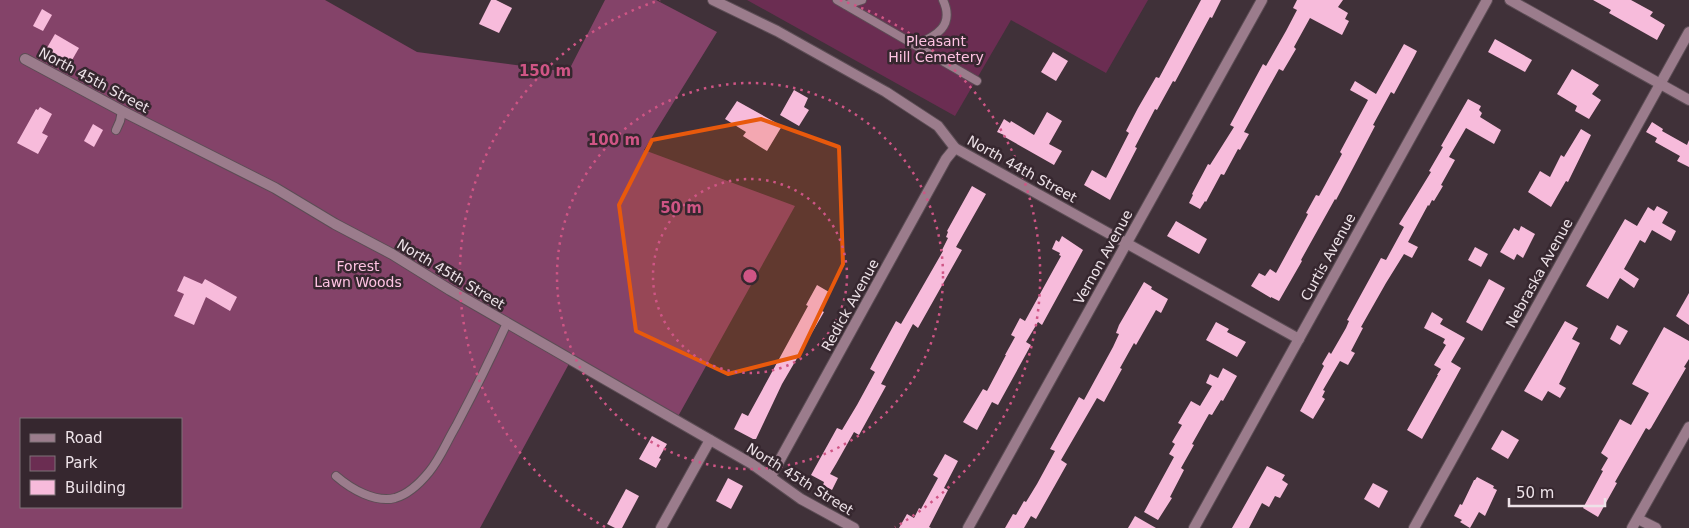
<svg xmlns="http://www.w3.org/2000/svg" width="1689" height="528" font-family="'DejaVu Sans',sans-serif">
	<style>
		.green { fill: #6b2d52 }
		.forest { fill: #844369; fill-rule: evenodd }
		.building { fill: #f7bbdb }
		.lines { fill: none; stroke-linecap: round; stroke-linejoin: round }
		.service-casing { stroke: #5c4d55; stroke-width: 10 }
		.minor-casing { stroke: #5c4d55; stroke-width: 12 }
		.tertiary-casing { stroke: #5c4d55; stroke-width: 12 }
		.service { stroke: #9b7c8c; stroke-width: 8 }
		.minor { stroke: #9b7c8c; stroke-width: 10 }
		.tertiary { stroke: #9b7c8c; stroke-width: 10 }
		.marked { fill: #e8590c; fill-opacity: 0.2; stroke: #e8590c; stroke-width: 4; stroke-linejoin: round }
		.ring { fill: none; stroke: #cf5585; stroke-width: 2.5; stroke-dasharray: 2.5 5 }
		.labels { text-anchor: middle; stroke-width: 5; stroke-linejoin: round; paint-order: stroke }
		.park-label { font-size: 14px; fill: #fec2e2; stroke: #36272f }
		.street-label { font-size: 14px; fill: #ede2e8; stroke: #36272f }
		.centre { fill: #cf5585; stroke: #36272f; stroke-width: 2.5 }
		.ring-label { font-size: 15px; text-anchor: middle; font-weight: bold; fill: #cf5585; stroke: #36272f; stroke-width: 5; stroke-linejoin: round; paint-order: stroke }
	</style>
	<rect width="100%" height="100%" fill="#403139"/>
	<!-- green -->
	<path class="green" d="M747 0H1148L1106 73 1011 20 955 116Z"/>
	<!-- forest -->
	<path class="forest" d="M0 0H325L417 52 568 72 605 0H656L717 32 644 150 795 206 676 420 571 360 480 528H0ZM21 419H181V507H21Z"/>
	<!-- building -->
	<g class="building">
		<path d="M491 0H496L512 8 499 33 479 24Z"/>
		<path d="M1201 0H1221L1212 18 1210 17 1175 82 1173 81 1157 110 1155 109 1135 147 1137 148 1110 200 1084 185 1092 170 1106 178 1129 133 1126 131 1138 108 1156 77 1159 78Z"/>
		<path d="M1297 0H1343L1338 7 1348 13 1345 19 1349 21 1342 35 1310 18 1294 47 1296 49 1283 71 1279 69 1244 132 1249 134 1240 150 1238 149 1224 175 1221 174 1206 202 1205 201 1200 209 1189 203 1193 195 1192 194 1208 164 1210 165 1234 127 1230 125 1263 64 1266 66 1286 31 1297 10 1293 8Z"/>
		<path d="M1593 0H1631L1653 12 1650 16 1665 25 1657 40 1609 13 1611 10Z"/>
		<path d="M42 9 52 15 43 31 33 26Z"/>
		<path d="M55 34 79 48 68 67 44 53Z"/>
		<path d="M1495 39 1532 60 1525 72 1488 52Z"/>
		<path d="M1404 44 1417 51 1414 57 1394 94 1391 92 1373 125 1375 126 1353 168 1336 200 1335 199 1301 260 1302 261 1279 301 1271 297V298L1251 286 1259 273 1265 276 1270 269 1276 273 1306 218 1308 214 1306 213 1316 195 1319 196 1342 154 1340 152 1368 100 1350 90 1355 81 1376 94Z"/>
		<path d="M1053 52 1068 61 1056 81 1041 72Z"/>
		<path d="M1572 69 1599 85 1592 94 1601 100 1589 119 1575 111 1577 106 1557 94Z"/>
		<path d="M794 90 808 98 804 107 809 110 799 126 780 115Z"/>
		<path d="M1468 99 1481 106 1479 110 1482 113 1480 117 1501 130 1494 144 1466 128 1449 157 1455 160 1441 185 1443 186 1434 201 1432 200 1429 206 1428 205 1408 242 1418 247 1412 258 1404 254 1386 283 1361 327 1363 328 1351 351 1355 353 1348 365 1340 361 1323 390 1325 391 1322 397 1325 399 1313 419 1300 411 1324 366 1322 364 1329 352 1331 354 1346 328 1349 321 1347 320 1381 258 1386 260 1404 227 1399 224 1431 172 1429 171 1443 147 1441 146Z"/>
		<path d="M737 101 782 126 767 151 743 136 746 132 725 119Z"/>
		<path d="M40 107 52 114 42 133 48 136 38 154 17 143 36 109 38 110Z"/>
		<path d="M1047 112 1062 121 1049 144 1062 151 1054 165 1003 136 1004 135 997 132 1004 119 1010 123 1011 121 1034 135Z"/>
		<path d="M1652 122 1663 129 1662 131 1687 145 1689 140V167L1677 161 1680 156 1655 142 1657 138 1646 132Z"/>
		<path d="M93 124 103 130 94 147 84 141Z"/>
		<path d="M1581 129 1591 135 1568 182 1566 181 1551 207 1528 192 1540 171 1550 177 1561 155 1564 157Z"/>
		<path d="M972 186 986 194 956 247 962 250 918 328 913 324 881 384 886 386 859 435 854 432 836 464 830 474 838 478 832 490 823 485 824 482 811 475 837 428 842 430 857 405 875 372 870 369 878 354 896 321 901 324 943 251 942 250 948 238 946 237 948 232 947 231Z"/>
		<path d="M1657 206 1668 212 1662 223 1676 231 1671 241 1652 230 1645 243 1640 240 1624 269 1639 279 1634 288 1620 278 1608 299 1586 286 1625 219 1637 226 1648 207 1654 211Z"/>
		<path d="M1176 221 1207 239 1199 254 1167 236Z"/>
		<path d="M1521 226 1535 234 1523 258 1517 254 1514 260 1500 252 1514 228 1519 231Z"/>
		<path d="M1062 236 1083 250 1042 325 1038 322 1026 342 1031 345 998 405 992 402 977 430 963 422 983 389 987 391 1006 355H1005L1015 337 1011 335 1020 318 1025 321 1061 256 1059 255 1060 253 1052 249 1056 240 1059 242Z"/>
		<path d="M1475 247 1488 254 1481 267 1468 260Z"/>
		<path d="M184 276 202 284 205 279 237 297 230 311 206 297 194 325 174 316 184 294 177 291Z"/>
		<path d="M1489 279 1505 288 1482 331 1466 322Z"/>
		<path d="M1144 282 1152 287 1151 289 1168 299 1161 313 1156 310 1136 345 1134 343 1120 368 1122 369 1104 402 1097 398 1061 460 1067 464 1036 519 1031 516 1024 528H1005L1013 514 1016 515 1024 501 1026 502 1037 484 1055 451 1050 449 1079 397 1084 400 1113 347 1119 334 1116 333 1119 325Z"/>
		<path d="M817 285 829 292 820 310 824 312 782 384 756 439H753L734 429 742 413 748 416 808 306 806 305Z"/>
		<path d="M1689 293V325L1676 316Z"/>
		<path d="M1432 312 1443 319 1440 324 1465 338 1451 362 1461 368 1422 439 1407 430 1438 375H1437L1441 369 1434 365 1446 345 1443 343 1445 339 1424 328Z"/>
		<path d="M1565 321 1578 328 1572 339 1580 343 1559 384 1566 388 1560 398 1548 391 1542 401 1524 391Z"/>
		<path d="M1216 322 1229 329 1227 332 1246 342 1237 357 1206 340Z"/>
		<path d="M1617 325 1628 331 1620 345 1610 339Z"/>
		<path d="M1664 327 1689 341V359L1684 367 1686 368 1651 428 1649 430 1646 428 1615 482 1617 483 1598 517 1583 508 1603 471 1601 470 1608 458 1601 453 1620 419 1631 425 1649 393 1632 384Z"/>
		<path d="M1223 368 1237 376 1223 401 1221 400 1212 415 1209 414 1192 444 1194 445 1181 468 1184 470 1170 497 1172 498 1158 520 1144 512 1174 457 1169 454 1175 444 1172 442 1182 425 1178 423 1191 401 1200 406 1212 386 1206 383 1210 374 1218 378Z"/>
		<path d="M1502 430 1519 440 1508 459 1491 449Z"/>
		<path d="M652 436 667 444 659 458 661 459 656 468 639 459Z"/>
		<path d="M945 454 958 461 944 488 948 490 929 527 931 528H899L907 514 914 518 919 508 921 509 938 478 933 475Z"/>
		<path d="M1267 466 1285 475 1282 480 1288 484 1280 498 1275 496 1269 507 1262 503 1249 528H1232Z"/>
		<path d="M1477 477 1494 486 1493 488 1497 490 1485 516 1479 512 1470 528 1460 522 1462 520 1454 516 1460 504 1462 505 1474 480H1475Z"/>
		<path d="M728 478 743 486 731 509 716 501Z"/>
		<path d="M1373 483 1388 491 1379 508 1364 499Z"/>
		<path d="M626 489 639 496 622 528H615L607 524Z"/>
		<path d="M1135 516 1156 528H1128Z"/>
	</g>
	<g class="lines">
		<defs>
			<g id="service">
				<path d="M837 0 977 81"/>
				<path d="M846 5 862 0"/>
				<path d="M916 45C936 36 955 26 943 0"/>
				<path d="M116 130 120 121 122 111"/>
				<path d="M336 476C351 489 375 503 395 498 409 494 420 483 429 472 440 459 447 441 456 426 474 392 491 358 507 323"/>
			</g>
			<g id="minor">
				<path d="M713 0 777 31 886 92 938 126 955 148 1299 339"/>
				<path d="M25 59 122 111 275 188 335 224 392 254 450 290 752 464 801 499 854 528"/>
				<path d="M771 476 946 159 955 148"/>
				<path d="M1638 519 1656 528"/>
				<path d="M661 528 710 440"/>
				<path d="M968 528 1262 0"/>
				<path d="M1414 528 1689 32"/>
				<path d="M1632 528 1689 427"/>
			</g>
			<g id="tertiary">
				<path d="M1510 0 1689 100"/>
				<path d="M1194 528 1487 0"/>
			</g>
		</defs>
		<!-- service casing -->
		<use href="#service" class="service-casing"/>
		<!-- minor casing -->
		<use href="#minor" class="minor-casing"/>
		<!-- tertiary casing -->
		<use href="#tertiary" class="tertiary-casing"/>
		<!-- service -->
		<use href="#service" class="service"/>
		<!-- minor -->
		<use href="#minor" class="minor"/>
		<!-- tertiary -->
		<use href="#tertiary" class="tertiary"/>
	</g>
	<!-- marked area -->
	<path class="marked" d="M761 119 839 147 843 264 799 356 728 374 636 331 619 205 652 140Z"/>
	<!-- distance rings -->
	<g class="ring">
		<circle cx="750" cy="276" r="97"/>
		<circle cx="750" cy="276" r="193"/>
		<path d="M605 527A290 290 0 0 1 660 0M840 0A290 290 0 0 1 895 527"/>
	</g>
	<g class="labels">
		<!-- park labels -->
		<g class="park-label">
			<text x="936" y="46">Pleasant<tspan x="936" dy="16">Hill Cemetery</tspan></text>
			<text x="358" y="271">Forest<tspan x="358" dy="16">Lawn Woods</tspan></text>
		</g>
		<!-- street labels -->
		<g class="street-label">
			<text transform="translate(94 80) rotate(28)" y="5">North 45th Street</text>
			<text transform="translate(1022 169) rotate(29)" y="5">North 44th Street</text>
			<text transform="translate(1103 257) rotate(-61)" y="5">Vernon Avenue</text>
			<text transform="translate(1328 257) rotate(-61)" y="5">Curtis Avenue</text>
			<text transform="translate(1539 273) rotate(-61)" y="5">Nebraska Avenue</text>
			<text transform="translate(451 274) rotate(31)" y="5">North 45th Street</text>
			<text transform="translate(850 305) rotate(-61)" y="5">Redick Avenue</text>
			<text transform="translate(800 479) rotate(32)" y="5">North 45th Street</text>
		</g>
	</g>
	<circle cx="750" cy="276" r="8" class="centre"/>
	<g class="ring-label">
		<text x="545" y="76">150 m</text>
		<text x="614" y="145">100 m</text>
		<text x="681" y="213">50 m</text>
	</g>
	<!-- legend -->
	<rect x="20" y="418" width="162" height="90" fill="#36272f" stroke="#7f7279"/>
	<rect x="30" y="434" width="25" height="8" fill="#9b7c8c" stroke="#7f7279"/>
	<text x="65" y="443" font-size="15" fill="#ede2e8">Road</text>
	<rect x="30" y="456" width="25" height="15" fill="#6b2d52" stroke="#7f7279"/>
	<text x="65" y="468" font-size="15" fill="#ede2e8">Park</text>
	<rect x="30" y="480" width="25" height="15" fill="#f7bbdb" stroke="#7f7279"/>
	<text x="65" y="493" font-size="15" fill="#ede2e8">Building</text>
	<!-- scale -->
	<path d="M1509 498v8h96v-8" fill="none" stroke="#ede2e8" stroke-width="2.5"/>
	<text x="1516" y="498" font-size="15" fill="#ede2e8" stroke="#36272f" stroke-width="4" paint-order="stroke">50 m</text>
</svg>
